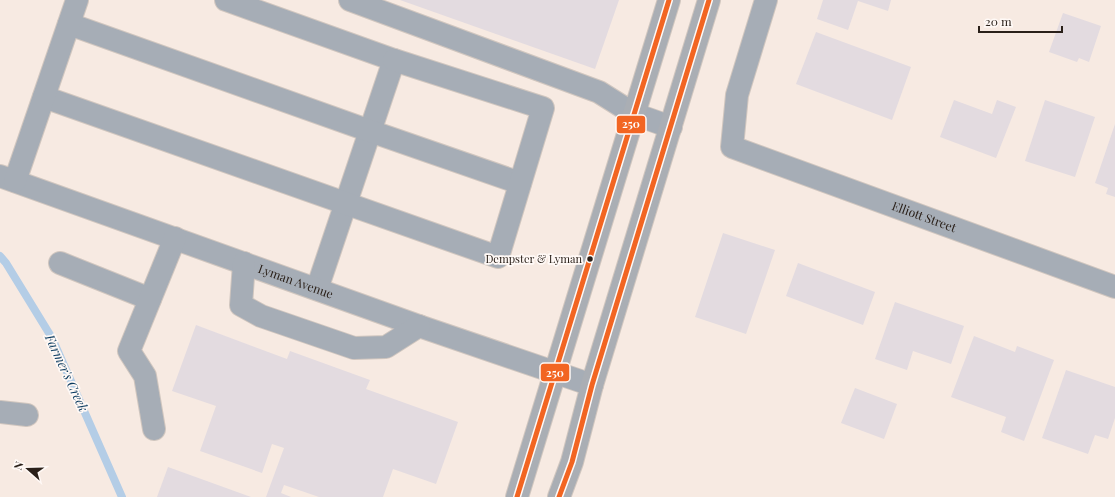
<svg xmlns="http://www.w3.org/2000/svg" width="1115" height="497" font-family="'Playfair Display',serif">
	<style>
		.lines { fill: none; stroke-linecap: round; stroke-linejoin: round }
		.stream { stroke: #b4cde6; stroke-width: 8 }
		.building { fill: #e3dbe0 }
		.minor-casing { stroke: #d0c6bf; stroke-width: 24 }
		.major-casing { stroke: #d0c6bf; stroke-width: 24 }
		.minor { stroke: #a6adb6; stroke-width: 22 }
		.major { stroke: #aaaeb4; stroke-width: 22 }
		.bus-1-casing { stroke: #fff9f6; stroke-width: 8 }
		.bus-1 { stroke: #f26522; stroke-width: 5 }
		.bus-dot { fill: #2a2019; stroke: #fff9f6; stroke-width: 1.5 }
		.labels { text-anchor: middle; stroke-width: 3.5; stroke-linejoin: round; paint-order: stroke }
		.bus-label { font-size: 11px; fill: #2a2019; stroke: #fff9f6; text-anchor: end }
		.street-label { font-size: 12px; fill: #2a2019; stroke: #fff9f6 }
		.water-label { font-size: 13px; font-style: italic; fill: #08385d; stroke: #fff9f6 }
		.line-badge { stroke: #fff9f6; stroke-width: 1.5 }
		.badge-label { font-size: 11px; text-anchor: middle; font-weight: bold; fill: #fff }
	</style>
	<rect width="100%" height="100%" fill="#f7eae2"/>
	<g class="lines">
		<!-- stream -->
		<path class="stream" d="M0 256 6 263 52 338 122 497"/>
	</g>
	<!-- building -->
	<g class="building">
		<path d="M400 0H619L595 69Z"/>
		<path d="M823 0H891L888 11 858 1 848 30 817 19Z"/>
		<path d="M1063 13 1101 26 1089 62 1079 58 1077 62 1049 52Z"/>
		<path d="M816 32 911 67 892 120 796 84Z"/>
		<path d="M954 100 992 114 997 100 1016 107 996 158 940 137Z"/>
		<path d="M1045 100 1095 117 1075 177 1025 161Z"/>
		<path d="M1115 124V197L1106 194 1108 188 1095 183Z"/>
		<path d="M723 233 775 250 746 334 695 317Z"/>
		<path d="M798 263 875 292 863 325 786 296Z"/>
		<path d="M895 302 964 326 951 364 913 351 907 370 875 359Z"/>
		<path d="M196 325 287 359 290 351 370 380 366 389 458 422 436 484 393 469 383 497H319L284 485 281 493 291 497H266L284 448 272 444 262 473 200 451 216 406 172 391Z"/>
		<path d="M974 336 1015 352 1017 346 1054 360 1024 441 1001 432 1006 417 951 397Z"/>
		<path d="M1066 370 1115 387V418L1108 439 1095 435 1088 454 1042 438Z"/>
		<path d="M855 388 897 404 884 439 841 423Z"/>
		<path d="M168 467 251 497H157Z"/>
	</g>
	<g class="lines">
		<defs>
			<g id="minor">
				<path d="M226 0 394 60 317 289"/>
				<path d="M350 0 599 92 634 114 671 127"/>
				<path id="s1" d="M766 0 737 95 732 147 1115 287"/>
				<path d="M69 24 370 131 520 183"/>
				<path d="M44 97 498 257 543 108 394 60"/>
				<path id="s2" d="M0 176 419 326 592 385"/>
				<path d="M15 181 77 0"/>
				<path d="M60 263 150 299"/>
				<path d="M244 263 241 305 261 316 354 348 386 347 419 326"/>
				<path d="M0 412 27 415"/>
				<path d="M154 429 145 376 129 351 175 238"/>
			</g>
			<g id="major">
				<path d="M517 497 669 0"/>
				<path d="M559 497 572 462 592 385 709 0"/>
			</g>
		</defs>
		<!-- minor casing -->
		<use href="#minor" class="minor-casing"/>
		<!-- major casing -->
		<use href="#major" class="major-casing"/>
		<!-- minor -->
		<use href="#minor" class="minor"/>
		<!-- major -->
		<use href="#major" class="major"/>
		<defs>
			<g id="bus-1">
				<path d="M517 497 669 0"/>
				<path d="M559 497 572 462 592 385 709 0"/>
			</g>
		</defs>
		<!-- bus-1 casing -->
		<use href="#bus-1" class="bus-1-casing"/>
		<!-- bus-1 -->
		<use href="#bus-1" class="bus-1"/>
	</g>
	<!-- markers -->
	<circle class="bus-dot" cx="590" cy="259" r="3.5"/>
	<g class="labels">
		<!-- bus labels -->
		<g class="bus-label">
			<text x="582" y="263">Dempster &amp; Lyman</text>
		</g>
		<!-- street labels -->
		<g class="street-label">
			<text dy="4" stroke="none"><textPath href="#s1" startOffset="356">Elliott Street</textPath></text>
			<text dy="4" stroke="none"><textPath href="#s2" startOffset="314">Lyman Avenue</textPath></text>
		</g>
		<!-- water labels -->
		<g class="water-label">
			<text transform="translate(67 373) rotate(65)" y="5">Farmer's Creek</text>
		</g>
	</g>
	<g class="line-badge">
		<rect x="616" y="115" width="30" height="19" rx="4" fill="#f26522"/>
		<rect x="540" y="363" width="30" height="19" rx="4" fill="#f26522"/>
	</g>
	<g class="badge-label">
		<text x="631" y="128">250</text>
		<text x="555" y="377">250</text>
	</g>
	<!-- north arrow -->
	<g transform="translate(28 469) rotate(290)" stroke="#fff9f6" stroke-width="3" paint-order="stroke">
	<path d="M0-3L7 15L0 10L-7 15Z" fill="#2a2019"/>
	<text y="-6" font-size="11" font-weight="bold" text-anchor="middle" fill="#2a2019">N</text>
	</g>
	<!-- scale -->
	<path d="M979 26v6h83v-6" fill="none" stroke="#2a2019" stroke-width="2"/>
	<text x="985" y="26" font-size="12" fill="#2a2019" stroke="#fff9f6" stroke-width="3" paint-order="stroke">20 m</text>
</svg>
